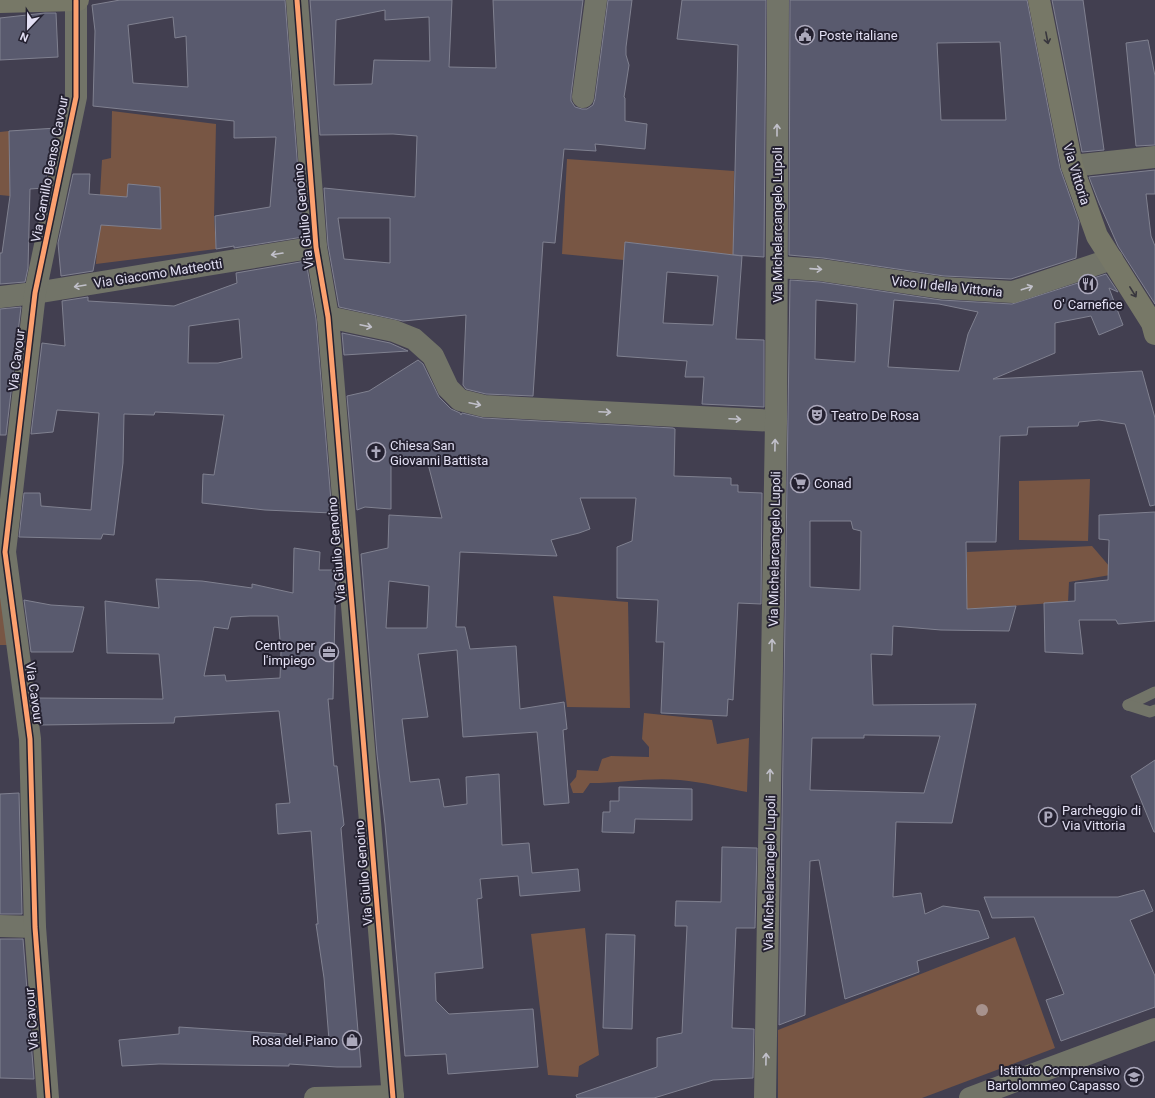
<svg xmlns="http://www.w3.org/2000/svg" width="1155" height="1098" font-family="Roboto,sans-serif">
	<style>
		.green { fill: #785644 }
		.building { fill: #595a6e; stroke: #808190; fill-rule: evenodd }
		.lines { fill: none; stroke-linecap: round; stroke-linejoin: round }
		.lane { stroke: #727468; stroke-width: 11 }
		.street { stroke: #727468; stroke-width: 22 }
		.secondary { stroke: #777867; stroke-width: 22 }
		.cycleway-casing { stroke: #242130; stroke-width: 8 }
		.cycleway { stroke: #fca06f; stroke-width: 5 }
		.tree { fill: #a7928d }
		.oneway { stroke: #39373e }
		.oneway2 { stroke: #c1c0ca }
		.labels { text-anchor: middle; stroke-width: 4; stroke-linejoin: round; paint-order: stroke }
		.poi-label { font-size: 13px; fill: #e3e0f4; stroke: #242130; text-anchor: start }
		.street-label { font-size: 13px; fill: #e3e0f4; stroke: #242130 }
	</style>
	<rect width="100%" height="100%" fill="#423f50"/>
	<!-- green -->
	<g class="green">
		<path d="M112 111 216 124 214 217 216 249 96 264 102 160 111 158Z"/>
		<path d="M9 131 10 196 0 195V132Z"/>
		<path d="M567 159 734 171 733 255 625 242 624 260 562 254Z"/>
		<path d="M1090 479 1088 541 1019 540V481Z"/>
		<path d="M1092 546 1116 574 1069 582 1068 602 967 609V552Z"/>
		<path d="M0 558 9 645H0Z"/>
		<path d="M553 596 628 602 630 708 567 707Z"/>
		<path d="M644 713 712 720 717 744 749 738 747 792C725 788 703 782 680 780 650 777 620 783 590 783L583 793H573L570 784 576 777 577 770 598 771 602 759 611 756 649 757V747L642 739Z"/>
		<path d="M585 928 599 1055 579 1066 578 1077 548 1075 531 934Z"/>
		<path d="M1015 937 1055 1048 922 1098H778V1030Z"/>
	</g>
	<!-- building -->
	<g class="building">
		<path d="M120 0H285L303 237 234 248V246L216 249 215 216 270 207 276 137 234 138V121L93 106 95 31 92 5ZM173 17 175 38 186 36 188 87 133 83 128 25Z"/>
		<path d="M310 0H452L449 67 496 68 493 0H583L571 95V101L575 107 582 109H587L593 105 595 99 608 0H632L626 47V55L629 65 624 97 625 98V121L647 124 645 149 595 144 596 151 564 149 555 243 543 242 533 396 486 394 466 389 463 385 466 315 403 321 339 307 328 245 324 188 415 197 417 136 393 134 320 135ZM385 10V20L429 17 430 61 374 60 372 84 334 85 336 20ZM338 218H390V263L344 259Z"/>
		<path d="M682 0H766L764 257 733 255 738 45 677 39Z"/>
		<path d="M790 0H1027L1060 168 1079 222 1076 258 1011 279 944 276 823 258 789 255ZM1000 42 1006 120H941L937 43Z"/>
		<path d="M1052 0H1083L1104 150 1082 152Z"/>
		<path d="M45 13H56L58 57 0 60V18Z"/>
		<path d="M1148 40 1155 76V145L1136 146 1126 43Z"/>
		<path d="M57 128 44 188 30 189 28 268 25 282 0 284V253H2L10 196 9 131Z"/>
		<path d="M1155 170V194H1146L1151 236 1155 246V304L1118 246 1099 203 1089 177Z"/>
		<path d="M73 174H90L89 194 127 197 128 184 160 187 161 229 101 225 93 271 61 276 58 243Z"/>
		<path d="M625 242 742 256 736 339 764 340V407L702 404 704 377H685L687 361 617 356ZM667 272 718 276 713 325 663 323Z"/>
		<path d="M306 261 316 319 332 513 265 510 202 503 203 474 214 475 224 415 155 412 154 415 124 414 123 463 114 535 103 534 101 539 19 537 24 493H40L41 506 91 510 99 413 57 410 53 432 31 434 42 343 65 346 62 301 88 297V301L174 306 237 283 236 273ZM239 319 242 358 218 363H188L189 326Z"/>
		<path d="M1106 274 1118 292 1109 288 1123 325 1099 335 1091 316 1055 323V353L993 379 1142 371 1155 418V505L1150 506 1125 424 1099 420 1079 422 1078 426 1028 427 1027 435 1000 436 996 542H966L967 609 1016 606 1009 631 941 630 893 626 892 655 871 654 873 705 976 704 952 823 896 822 893 897 921 893 925 914 943 906 979 911 989 938 917 961 919 972 845 999 819 860 810 861 805 1015 779 1025 790 280 820 282 941 300 1012 304ZM816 300 857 304 855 362 815 359ZM894 300 939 304 978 312 968 334 959 371 888 367ZM810 521H851L853 529 861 531 860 590 810 587ZM864 735 940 736 924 793 810 790 812 738H864Z"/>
		<path d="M21 307 6 435H0V309Z"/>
		<path d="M342 333 390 343 408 351 344 355Z"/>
		<path d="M418 360 423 364 439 397 451 409 460 413 461 415 462 413 483 418 673 428 675 429 674 476 731 478V485H738V492L762 493 761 604 738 603 733 700 728 699 727 716 661 713 664 642H656L658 600 617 598V547L632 541 636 498H580L590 529 579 533 551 540 557 556 460 552 456 627H465L470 649 516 646 520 709 564 702 567 729 563 730 569 803 544 805 537 732 463 737 457 650 418 654 428 717 402 719 410 782 439 779 444 807 467 804 466 777 499 774 502 845 529 843 532 873 578 869 580 891 520 896 518 876 480 879 482 898 477 899 483 968 435 973 436 1001 449 1014 533 1009 538 1067 448 1074 446 1054 405 1056 385 824 377 754 361 554 388 548 389 515 442 518 427 460 391 465V509L365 507 357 510 347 396 369 391ZM389 581 429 586 427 628H386Z"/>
		<path d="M1155 512V621L1118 624 1116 620H1079L1083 654 1045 652 1044 603 1075 601V583L1108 580 1109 540 1099 539V515Z"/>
		<path d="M294 548 320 552 319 570H336L333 699H328L334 766H337L344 825 341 828 361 1067H337L289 1064V1066L159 1064 122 1066 119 1040 179 1034V1027L286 1034 287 1044 329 1040 324 978 316 924H318L311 831 278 834 276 804 290 803 279 711 175 717 174 723 41 725 37 698 163 699 159 654 107 653 105 601 159 608 156 579 202 581 252 588V584L293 593ZM250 616H278L281 652 280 678 226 681 225 675 204 676 214 627 228 629 231 617Z"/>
		<path d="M24 600 51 605 84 607 73 652H31Z"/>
		<path d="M1155 760V832H1154L1131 776Z"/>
		<path d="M619 787 692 789V820L635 819 634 833 602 832 603 812H610V801H619Z"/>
		<path d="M19 793 22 914H0V794Z"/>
		<path d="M722 847 757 848 755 928H736L732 1028 754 1029 753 1078 713 1080 654 1098H577L576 1095 657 1067V1038L682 1033 687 926H675L676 901 721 902Z"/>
		<path d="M1144 890 1153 911 1130 920 1155 976V1007L1061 1041 1046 1000 1064 994 1034 917 992 918 984 897H1118Z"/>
		<path d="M606 934 635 935 632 1029 603 1028Z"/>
		<path d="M0 939H23L34 1079 0 1078Z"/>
	</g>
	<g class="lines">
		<!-- lane -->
		<g class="lane">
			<path d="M1128 705 1155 692"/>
			<path d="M1128 705 1150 712 1155 710"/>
		</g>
		<!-- street -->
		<g class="street">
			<path d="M297 0 316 247 328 317 393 1098"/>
			<path d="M583 97 596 0"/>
			<path d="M1072 166 1155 157"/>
			<path d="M777 267 821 270 943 288 1013 292 1112 259"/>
			<path d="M0 297 35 293 316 247"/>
			<path d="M328 317 394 331 414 339 433 356 448 388 460 400 484 406 776 421"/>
			<path d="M0 926 35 927"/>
			<path d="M48 1098 35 927 30 739 5 552 35 293 76 97V1"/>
			<path d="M315 1098 393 1096"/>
			<path d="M765 1098 776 421 778 0"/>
			<path d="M970 1098 1155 1029"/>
		</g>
		<!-- secondary -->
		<g class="secondary">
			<path d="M1039 0 1072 166 1097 236 1152 323 1155 334"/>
			<path d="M0 2 78 0"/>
		</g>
		<defs>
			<g id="cycleway">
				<path d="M297 0 316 247 328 317 393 1098"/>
				<path d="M48 1098 35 927 30 739 5 552 35 293 76 97V1"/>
			</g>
		</defs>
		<!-- cycleway casing -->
		<use href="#cycleway" class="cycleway-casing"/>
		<!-- cycleway -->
		<use href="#cycleway" class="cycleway"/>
	</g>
	<!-- trees -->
	<circle class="tree" cx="982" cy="1010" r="6"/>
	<!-- one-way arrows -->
	<defs><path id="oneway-shaft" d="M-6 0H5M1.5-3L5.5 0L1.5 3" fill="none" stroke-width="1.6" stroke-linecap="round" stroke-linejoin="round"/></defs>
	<g class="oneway">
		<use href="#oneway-shaft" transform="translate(1047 38) rotate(79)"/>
		<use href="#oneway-shaft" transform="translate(1133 292) rotate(58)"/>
	</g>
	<g class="oneway2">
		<use href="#oneway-shaft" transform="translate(777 130) rotate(-90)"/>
		<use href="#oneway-shaft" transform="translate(277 254) rotate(171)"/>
		<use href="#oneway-shaft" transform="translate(816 269) rotate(4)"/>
		<use href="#oneway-shaft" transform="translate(80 286) rotate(171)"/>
		<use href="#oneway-shaft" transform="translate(1027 288) rotate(-18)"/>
		<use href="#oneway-shaft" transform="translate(366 326) rotate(12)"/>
		<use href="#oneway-shaft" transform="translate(475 404) rotate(12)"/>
		<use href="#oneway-shaft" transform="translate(605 412) rotate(3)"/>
		<use href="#oneway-shaft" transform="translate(735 419) rotate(3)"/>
		<use href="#oneway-shaft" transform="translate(775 445) rotate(-89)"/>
		<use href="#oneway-shaft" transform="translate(772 645) rotate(-89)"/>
		<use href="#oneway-shaft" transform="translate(770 775) rotate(-89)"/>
		<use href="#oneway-shaft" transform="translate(766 1059) rotate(-89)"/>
	</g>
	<!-- icons -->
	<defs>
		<symbol id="civic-ring" viewBox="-11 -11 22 22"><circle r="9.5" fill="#242130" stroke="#aba8bb" stroke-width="1.5"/><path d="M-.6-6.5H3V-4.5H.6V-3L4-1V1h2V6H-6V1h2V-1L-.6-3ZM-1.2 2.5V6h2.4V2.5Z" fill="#aba8bb"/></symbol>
		<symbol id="restaurant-ring" viewBox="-11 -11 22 22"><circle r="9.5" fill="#242130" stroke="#aba8bb" stroke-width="1.5"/><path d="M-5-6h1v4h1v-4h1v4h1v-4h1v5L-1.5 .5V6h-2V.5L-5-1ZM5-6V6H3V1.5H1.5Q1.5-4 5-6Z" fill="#aba8bb"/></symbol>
		<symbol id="theatre-ring" viewBox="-11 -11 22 22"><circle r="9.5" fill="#242130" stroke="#aba8bb" stroke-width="1.5"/><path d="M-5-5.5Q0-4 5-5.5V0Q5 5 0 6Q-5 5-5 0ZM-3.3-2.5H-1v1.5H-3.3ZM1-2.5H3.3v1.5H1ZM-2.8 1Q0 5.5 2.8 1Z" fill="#aba8bb"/></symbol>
		<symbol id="church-ring" viewBox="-11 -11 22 22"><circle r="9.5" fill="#242130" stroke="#aba8bb" stroke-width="1.5"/><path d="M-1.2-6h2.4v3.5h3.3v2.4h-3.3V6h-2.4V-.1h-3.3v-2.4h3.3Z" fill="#aba8bb"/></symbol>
		<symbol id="supermarket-ring" viewBox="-11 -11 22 22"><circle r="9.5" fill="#242130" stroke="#aba8bb" stroke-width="1.5"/><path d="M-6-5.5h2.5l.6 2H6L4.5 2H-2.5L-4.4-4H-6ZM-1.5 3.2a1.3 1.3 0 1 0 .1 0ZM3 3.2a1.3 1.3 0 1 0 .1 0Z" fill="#aba8bb"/></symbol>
		<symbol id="office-ring" viewBox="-11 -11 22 22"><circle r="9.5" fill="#242130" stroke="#aba8bb" stroke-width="1.5"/><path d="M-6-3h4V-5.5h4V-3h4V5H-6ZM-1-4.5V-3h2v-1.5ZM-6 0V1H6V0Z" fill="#aba8bb"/></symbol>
		<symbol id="parking-ring" viewBox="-11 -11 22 22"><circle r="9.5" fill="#242130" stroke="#aba8bb" stroke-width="1.5"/><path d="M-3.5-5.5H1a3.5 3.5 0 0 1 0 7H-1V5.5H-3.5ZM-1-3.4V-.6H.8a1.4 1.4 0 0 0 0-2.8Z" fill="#aba8bb"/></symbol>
		<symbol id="shop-ring" viewBox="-11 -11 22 22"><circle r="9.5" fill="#242130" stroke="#aba8bb" stroke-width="1.5"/><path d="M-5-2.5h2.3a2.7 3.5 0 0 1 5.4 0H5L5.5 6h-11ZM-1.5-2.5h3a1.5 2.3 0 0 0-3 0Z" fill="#aba8bb"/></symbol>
		<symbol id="school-ring" viewBox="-11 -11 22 22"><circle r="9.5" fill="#242130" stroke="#aba8bb" stroke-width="1.5"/><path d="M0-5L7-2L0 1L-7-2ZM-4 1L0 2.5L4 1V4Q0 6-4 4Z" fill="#aba8bb"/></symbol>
	</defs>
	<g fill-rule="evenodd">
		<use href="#civic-ring" x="794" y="24" width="22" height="22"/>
		<use href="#restaurant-ring" x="1077" y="273" width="22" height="22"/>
		<use href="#theatre-ring" x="806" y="404" width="22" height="22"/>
		<use href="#church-ring" x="365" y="441" width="22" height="22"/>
		<use href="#supermarket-ring" x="789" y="472" width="22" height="22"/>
		<use href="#office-ring" x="318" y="641" width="22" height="22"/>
		<use href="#parking-ring" x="1037" y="806" width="22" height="22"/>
		<use href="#shop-ring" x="341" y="1029" width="22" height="22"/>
		<use href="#school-ring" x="1123" y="1066" width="22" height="22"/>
	</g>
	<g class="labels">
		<!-- poi labels -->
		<g class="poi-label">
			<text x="819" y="40">Poste italiane</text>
			<text x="1088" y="309" text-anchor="middle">O' Carnefice</text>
			<text x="831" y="420">Teatro De Rosa</text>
			<text x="390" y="450">Chiesa San<tspan x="390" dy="15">Giovanni Battista</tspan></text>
			<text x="814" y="488">Conad</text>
			<text x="315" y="650" text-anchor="end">Centro per<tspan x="315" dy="15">l'impiego</tspan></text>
			<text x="1062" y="815">Parcheggio di<tspan x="1062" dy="15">Via Vittoria</tspan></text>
			<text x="338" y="1045" text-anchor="end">Rosa del Piano</text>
			<text x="1120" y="1075" text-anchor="end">Istituto Comprensivo<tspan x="1120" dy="15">Bartolommeo Capasso</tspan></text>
		</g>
		<!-- street labels -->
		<g class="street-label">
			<text transform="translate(49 169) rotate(-79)" y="5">Via Camillo Benso Cavour</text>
			<text transform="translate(1077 174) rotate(73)" y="5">Via Vittoria</text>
			<text transform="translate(303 216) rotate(-96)" y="5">Via Giulio Genoino</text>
			<text transform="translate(777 225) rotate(-90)" y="5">Via Michelarcangelo Lupoli</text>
			<text transform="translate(158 273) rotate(-9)" y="5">Via Giacomo Matteotti</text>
			<text transform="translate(947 286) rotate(6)" y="5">Vico II della Vittoria</text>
			<text transform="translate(16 360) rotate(-83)" y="5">Via Cavour</text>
			<text transform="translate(774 549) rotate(-89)" y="5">Via Michelarcangelo Lupoli</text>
			<text transform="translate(336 550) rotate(-95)" y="5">Via Giulio Genoino</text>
			<text transform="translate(35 693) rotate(82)" y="5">Via Cavour</text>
			<text transform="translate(363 873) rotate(-95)" y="5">Via Giulio Genoino</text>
			<text transform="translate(769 873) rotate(-89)" y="5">Via Michelarcangelo Lupoli</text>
			<text transform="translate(31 1019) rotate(-94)" y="5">Via Cavour</text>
		</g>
	</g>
	<!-- north arrow -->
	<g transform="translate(28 28) rotate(202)" stroke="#242130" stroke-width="3" paint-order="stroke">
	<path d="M0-3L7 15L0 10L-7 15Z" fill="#e3e0f4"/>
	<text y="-6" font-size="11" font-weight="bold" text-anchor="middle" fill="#e3e0f4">N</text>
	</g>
</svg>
